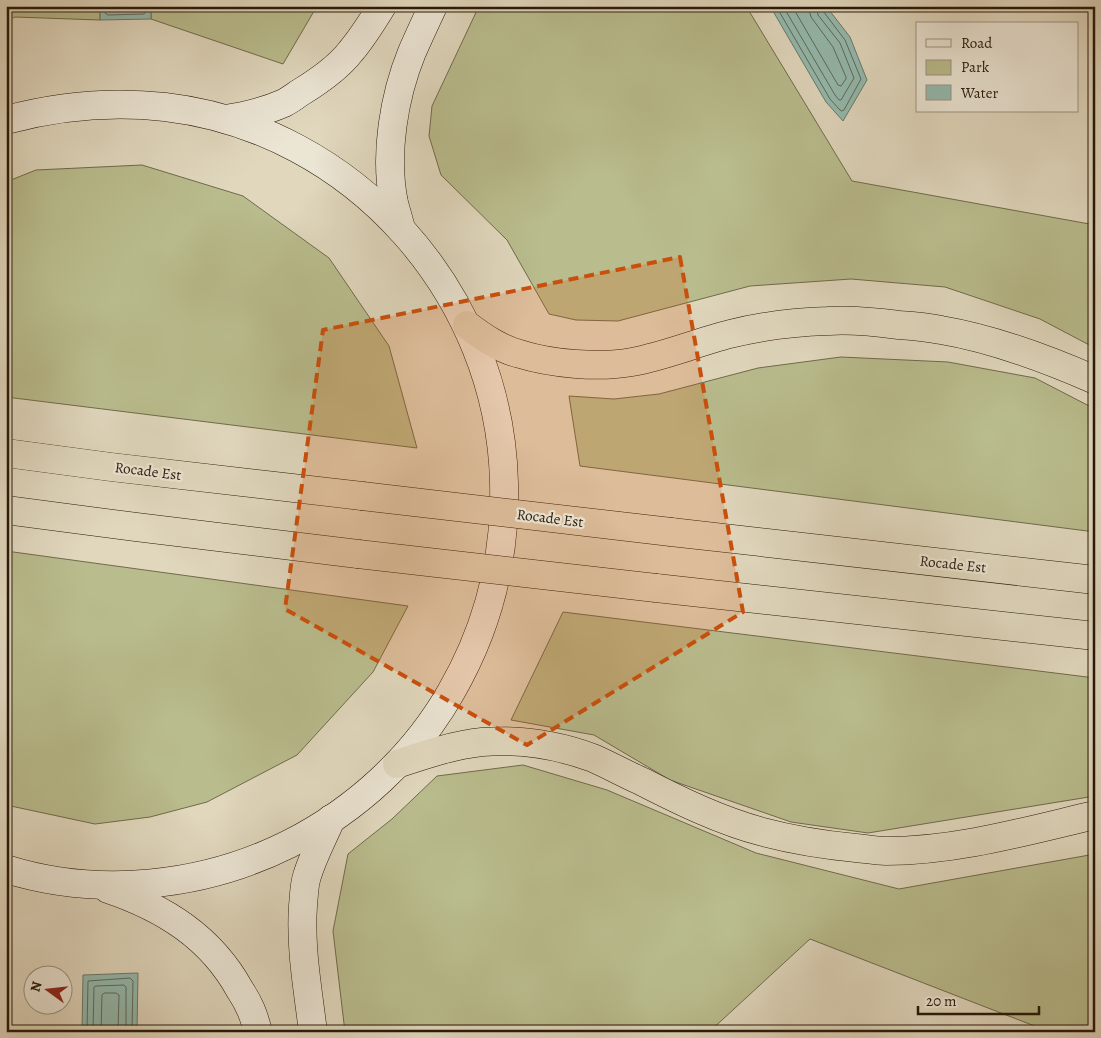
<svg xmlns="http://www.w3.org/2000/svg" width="1101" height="1038" font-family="Alegreya,serif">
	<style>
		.green { fill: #b9bc8d; stroke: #706a4b }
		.water { fill: #94baae; stroke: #69796c }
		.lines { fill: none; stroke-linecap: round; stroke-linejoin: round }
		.shore { stroke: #5e695c; stroke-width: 1 }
		.secondary-casing { stroke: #281809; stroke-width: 29 }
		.highway-casing { stroke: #281809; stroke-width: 29 }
		.secondary { stroke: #ebe5d4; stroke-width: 28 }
		.highway { stroke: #e0d7bd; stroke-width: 28 }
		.highway-bridge-casing { stroke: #281809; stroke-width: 29; stroke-linecap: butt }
		.highway-bridge { stroke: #e0d7bd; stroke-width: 28 }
		.marked { fill: #cb4f0c; fill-opacity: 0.2; stroke: #cb4f0c; stroke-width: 4; stroke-dasharray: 10 6; stroke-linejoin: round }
		.labels { text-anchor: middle; stroke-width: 4.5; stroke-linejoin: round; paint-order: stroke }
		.street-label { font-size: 15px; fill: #281809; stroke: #ebe5d4 }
	</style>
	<rect width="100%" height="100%" fill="#e0d7bd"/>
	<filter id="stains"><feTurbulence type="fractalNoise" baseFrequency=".004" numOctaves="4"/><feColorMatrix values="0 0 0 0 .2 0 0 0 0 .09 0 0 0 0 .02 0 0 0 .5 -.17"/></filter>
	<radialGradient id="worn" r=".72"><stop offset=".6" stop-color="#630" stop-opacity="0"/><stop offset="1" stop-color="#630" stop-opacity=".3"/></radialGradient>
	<!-- green -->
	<g class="green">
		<path d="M6 6H100V20L15 17 6 21Z"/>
		<path d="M151 6H317L283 64 151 19Z"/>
		<path d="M479 6H746L852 181 1095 225V348L1040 319 945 287 851 279 750 286 618 321 576 320 549 314 507 240 441 175 429 136 432 106Z"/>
		<path d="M142 165 243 196 329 258 389 346 417 448 6 397V182L36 170Z"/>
		<path d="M841 357 948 362 1035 378 1095 409V532L580 466 569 396 614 399 659 394 758 368Z"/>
		<path d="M6 551 408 606 373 672 297 755 207 802 150 817 95 824 6 805Z"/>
		<path d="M563 612 1095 678V796L868 833 791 822 670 780 594 735 511 720Z"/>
		<path d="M523 765 607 790 756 853 899 889 1095 854V1032H1050L810 939 709 1032H345L333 931 348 854 392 819 437 776Z"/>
	</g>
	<!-- water -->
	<g class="water">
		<path d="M100 6H151V19L100 20Z"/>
		<path d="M770 6H826L850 37 867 80 843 121 826 102Z"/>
		<path d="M138 973 137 1032H82L83 975Z"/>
	</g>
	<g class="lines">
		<!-- shore -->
		<g class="shore">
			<path d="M105 6V13L108 15 144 14 146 12V6"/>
			<path d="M776 6 830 99 840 110 842 111 844 110 861 79 845 40 823 11 822 6"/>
			<path d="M783 6 835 95 839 100H841L854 78 840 43 818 15 816 6"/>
			<path d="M792 6 838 85 841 86 846 79V77L833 47 811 17 808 6"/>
			<path d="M87 1032 88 981 130 978 133 981 132 1032"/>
			<path d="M93 1032 94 987 96 986 124 985 126 987V1032"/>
			<path d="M101 1032 102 995 104 993H116L119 995 118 1032"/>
		</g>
		<defs>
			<g id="secondary">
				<path d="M225 119C245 116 266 111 284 103 290 100 295 96 301 92 319 81 338 68 351 51 363 37 372 22 382 6"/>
				<path d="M6 120C58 106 111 101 165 107 354 129 500 294 504 483 506 557 488 628 451 692 414 757 356 810 289 844 203 887 99 898 6 869"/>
				<path d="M401 229C399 220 396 211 394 203 384 155 394 96 412 52 419 36 426 21 433 6"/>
				<path d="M108 889C164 908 211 937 240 990 244 996 248 1003 251 1010 254 1017 256 1024 258 1032"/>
				<path d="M313 1032C308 990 300 948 303 906 304 896 304 885 307 876 313 856 323 838 331 819"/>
			</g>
			<g id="highway">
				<path d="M467 325C483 337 500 349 520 354 552 364 599 368 632 362 666 356 698 342 730 334 762 326 795 322 828 321 851 319 876 322 899 325 913 326 927 327 941 330 994 339 1045 358 1095 380"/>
				<path d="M6 453 111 467 362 496"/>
				<path d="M6 510 136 527 358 554"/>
				<path d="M671 532 1095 580"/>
				<path d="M656 588 1095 636"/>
				<path d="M397 764C424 755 453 745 482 742 519 739 558 745 593 758 609 765 625 774 641 781 680 801 721 821 763 832 793 840 825 845 856 848 866 849 876 851 886 851 957 851 1026 831 1095 815"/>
			</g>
		</defs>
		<!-- secondary casing -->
		<use href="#secondary" class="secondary-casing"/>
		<!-- highway casing -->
		<use href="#highway" class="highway-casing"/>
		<!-- secondary -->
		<use href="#secondary" class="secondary"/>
		<!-- highway -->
		<use href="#highway" class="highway"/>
		<defs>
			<g id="highway-bridge">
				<path d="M362 496 671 532"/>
				<path d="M358 554 656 588"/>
			</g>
		</defs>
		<!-- highway-bridge casing -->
		<use href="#highway-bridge" class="highway-bridge-casing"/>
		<!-- highway-bridge -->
		<use href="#highway-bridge" class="highway-bridge"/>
	</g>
	<!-- marked area -->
	<path class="marked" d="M680 257 743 612 527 745 285 609 323 330Z"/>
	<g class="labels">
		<!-- street labels -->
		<g class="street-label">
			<text transform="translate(148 471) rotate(7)" y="5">Rocade Est</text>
			<text transform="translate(550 518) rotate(7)" y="5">Rocade Est</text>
			<text transform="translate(953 564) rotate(6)" y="5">Rocade Est</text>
		</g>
	</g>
	<!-- margin -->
	<rect width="1101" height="1038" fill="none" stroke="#e0d7bd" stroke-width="25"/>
	<rect x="8" y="8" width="1086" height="1023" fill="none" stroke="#281809" stroke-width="2.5"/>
	<rect x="12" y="12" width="1076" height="1013" fill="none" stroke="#281809"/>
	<!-- legend -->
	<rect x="916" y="22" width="162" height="90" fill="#ebe5d4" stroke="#9d9383"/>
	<rect x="926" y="39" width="25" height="8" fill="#ebe5d4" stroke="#9d9383"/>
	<text x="961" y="48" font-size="15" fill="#281809">Road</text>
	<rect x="926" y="60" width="25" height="15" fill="#b9bc8d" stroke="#9d9383"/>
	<text x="961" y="72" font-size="15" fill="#281809">Park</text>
	<rect x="926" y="85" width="25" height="15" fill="#94baae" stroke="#9d9383"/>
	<text x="961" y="98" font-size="15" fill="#281809">Water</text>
	<!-- north arrow -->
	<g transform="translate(48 990) rotate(285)"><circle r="24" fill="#ebe5d4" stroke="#9d9383"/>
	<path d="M0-4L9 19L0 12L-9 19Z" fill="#8f2418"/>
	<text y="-8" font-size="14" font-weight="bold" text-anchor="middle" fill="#281809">N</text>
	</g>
	<!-- scale -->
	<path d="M918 1006v8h121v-8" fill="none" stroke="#281809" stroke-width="2.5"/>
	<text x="926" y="1006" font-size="15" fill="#281809" stroke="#ebe5d4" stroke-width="4" paint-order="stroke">20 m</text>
	<rect width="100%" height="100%" filter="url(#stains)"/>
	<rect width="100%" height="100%" fill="url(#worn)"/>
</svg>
